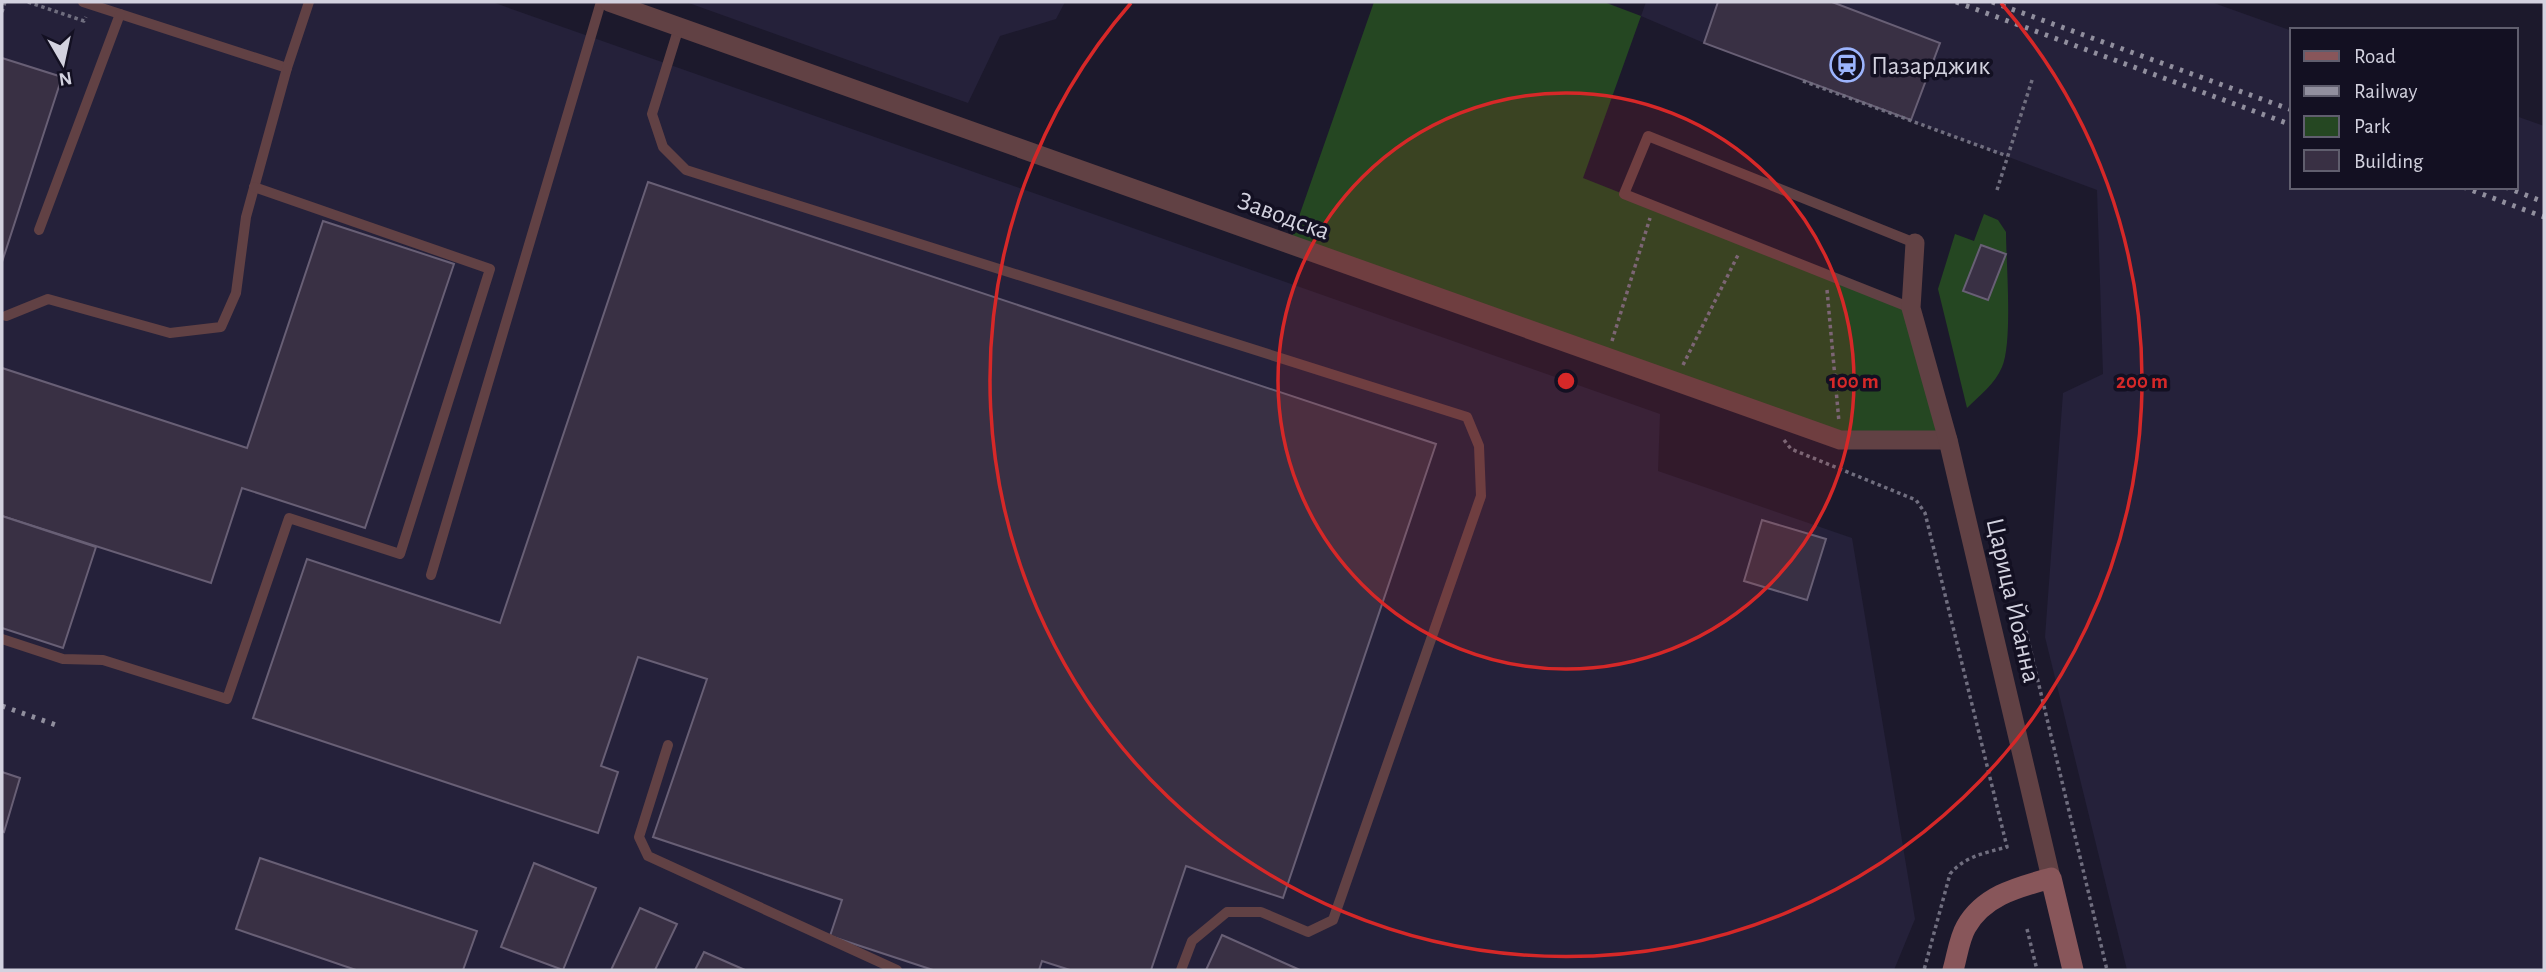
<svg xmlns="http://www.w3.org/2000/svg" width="2546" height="972" font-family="'Alegreya Sans',sans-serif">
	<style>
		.built { fill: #25213a }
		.green { fill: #254722 }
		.building { fill: #393044; stroke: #685f75; stroke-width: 2 }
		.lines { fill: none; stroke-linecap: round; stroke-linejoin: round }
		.path { stroke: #706e7f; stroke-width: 3.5; stroke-dasharray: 3.5 3.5; stroke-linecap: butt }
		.lane { stroke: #614144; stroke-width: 10 }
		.street { stroke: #614144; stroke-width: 19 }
		.secondary { stroke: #88565a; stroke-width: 21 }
		.rail { stroke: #918f9e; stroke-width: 5; stroke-dasharray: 3.5 7; stroke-linecap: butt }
		.ring { fill: none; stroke: #d62828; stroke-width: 3.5 }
		.labels { text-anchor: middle; stroke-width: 7; stroke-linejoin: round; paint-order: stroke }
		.poi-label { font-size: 26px; fill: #d3d2df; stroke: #131022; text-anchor: start }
		.street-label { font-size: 26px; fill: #d3d2df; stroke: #131022 }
		.centre { fill: #d62828; stroke: #131022; stroke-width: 3.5 }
		.ring-label { font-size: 21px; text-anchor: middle; font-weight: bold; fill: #d62828; stroke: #131022; stroke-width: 7; stroke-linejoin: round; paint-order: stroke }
	</style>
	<rect width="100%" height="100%" fill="#1c192c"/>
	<!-- built -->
	<g class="built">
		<path d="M2 2H492L1660 414 1658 471 1852 538 1915 919 1894 970H2Z"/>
		<path d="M686 2H1065L1056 19 1000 36 968 103Z"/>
		<path d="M1646 2H2211L2292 31V187H2516V116L2544 126V970H2127L2045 637 2063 393 2103 374 2097 190 1704 43 1641 16Z"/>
	</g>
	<!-- green -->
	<g class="green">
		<path d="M1374 2H1604L1641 16 1583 178 1911 308 1948 440H1840L1289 245Z"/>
		<path d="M1984 214 1998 220 2006 232C2006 262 2013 342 2002 367 1995 384 1980 395 1967 408L1938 289 1955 234 1974 241Z"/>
	</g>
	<!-- building -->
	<g class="building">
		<path d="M1718 2H1832L1940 43 1911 120 1704 43Z"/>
		<path d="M2 58 62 77 2 262Z"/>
		<path d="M648 182 1436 444 1283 898 1186 866 1151 970H1070L1042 961 1039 970H933L830 936 842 900 653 837 707 679 638 657 601 766 618 772 598 833 253 718 307 559 500 623Z"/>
		<path d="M323 221 454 264 365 528 242 488 211 583 2 516V368L247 448Z"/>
		<path d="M1981 245 2006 254 1988 300 1963 291Z"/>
		<path d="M2 516 96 547 63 648 2 628Z"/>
		<path d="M1762 520 1826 539 1807 600 1744 581Z"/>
		<path d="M2 772 20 778 4 832 2 831Z"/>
		<path d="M260 858 477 931 463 970H356L236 929Z"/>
		<path d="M534 863 596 888 563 970 501 947Z"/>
		<path d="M640 908 677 924 655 970H611Z"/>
		<path d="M1222 935 1300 970H1206Z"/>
		<path d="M704 952 745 970H695Z"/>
	</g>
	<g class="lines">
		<!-- path -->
		<g class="path">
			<path d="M28 2 84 21 86 17"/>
			<path d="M2 12 5 2"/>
			<path d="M1803 81 2007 156"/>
			<path d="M1997 190 2033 77"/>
			<path d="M1827 290 1839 422"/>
			<path d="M1612 341 1650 218"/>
			<path d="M1683 365 1739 253"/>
			<path d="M1784 440 1791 449 1916 500 1925 513 2007 847C1985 853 1965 856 1950 874L1924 970"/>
			<path d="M2026 631 2107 970"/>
			<path d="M2027 929 2037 970"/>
		</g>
		<!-- lane -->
		<g class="lane">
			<path d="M83 2 287 68"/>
			<path d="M679 27 652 114 663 147 686 170 1467 417 1479 446 1481 496 1333 920 1308 932 1261 912H1227L1192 941 1181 970"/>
			<path d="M39 230 120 14"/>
			<path d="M1911 308 1624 194 1648 136 1915 243"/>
			<path d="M6 316 48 299 170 333 221 327 236 293 246 217 287 68 309 2"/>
			<path d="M431 575 601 2"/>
			<path d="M2 639 63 659 103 660 227 699 289 518 400 554 490 269 254 187"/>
			<path d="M668 745 639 837 648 856 897 970"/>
		</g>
		<!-- street -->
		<g class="street">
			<path d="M609 2 1840 440H1948"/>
			<path d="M1915 243 1911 308 1948 440 2051 878"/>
		</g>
		<!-- secondary -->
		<path class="secondary" d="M1953 970C1957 957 1959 939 1966 927 1984 895 2019 887 2051 878L2073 970"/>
		<!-- rail -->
		<g class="rail">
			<path d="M1956 2 2292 125"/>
			<path d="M1992 2 2292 110"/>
			<path d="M2463 187 2544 217"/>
			<path d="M2505 187 2544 202"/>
			<path d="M2 706 56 725"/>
		</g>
	</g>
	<!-- distance rings -->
	<circle cx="1566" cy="381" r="288" fill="#d62828" fill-opacity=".12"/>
	<g class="ring">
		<circle cx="1566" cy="381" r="288"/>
		<path d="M2001 3A576 576 0 1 1 1131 3"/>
	</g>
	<!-- icons -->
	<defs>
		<symbol id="station-ring" viewBox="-11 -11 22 22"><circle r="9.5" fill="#131022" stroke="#9cb4fd" stroke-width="1.5"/><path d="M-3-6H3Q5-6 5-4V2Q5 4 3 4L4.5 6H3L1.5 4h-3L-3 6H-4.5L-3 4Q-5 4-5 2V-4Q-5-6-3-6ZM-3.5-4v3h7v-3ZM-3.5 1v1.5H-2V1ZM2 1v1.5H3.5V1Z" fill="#9cb4fd"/></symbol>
	</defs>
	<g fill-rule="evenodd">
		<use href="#station-ring" x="1828" y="46" width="38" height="38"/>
	</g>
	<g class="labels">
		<!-- poi labels -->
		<g class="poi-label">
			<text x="1871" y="74">Пазарджик</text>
		</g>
		<!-- street labels -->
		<g class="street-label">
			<text transform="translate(1284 215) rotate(20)" y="9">Заводска</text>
			<text transform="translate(2014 600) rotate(77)" y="9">Царица Йоанна</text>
		</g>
	</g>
	<circle cx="1566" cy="381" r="10" class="centre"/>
	<g class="ring-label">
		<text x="1854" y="388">100 m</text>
		<text x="2142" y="388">200 m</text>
	</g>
	<!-- border -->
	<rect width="2546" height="972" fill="none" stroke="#d3d2df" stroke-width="7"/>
	<!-- legend -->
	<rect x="2290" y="28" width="228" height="161" fill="#131022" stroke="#605e6e" stroke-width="2"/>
	<rect x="2304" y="51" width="35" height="10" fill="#88565a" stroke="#605e6e" stroke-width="2"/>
	<text x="2354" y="63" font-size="21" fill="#d3d2df">Road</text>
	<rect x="2304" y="86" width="35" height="10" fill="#918f9e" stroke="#605e6e" stroke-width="2"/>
	<text x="2354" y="98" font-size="21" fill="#d3d2df">Railway</text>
	<rect x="2304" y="116" width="35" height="21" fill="#254722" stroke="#605e6e" stroke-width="2"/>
	<text x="2354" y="133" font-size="21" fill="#d3d2df">Park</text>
	<rect x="2304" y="150" width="35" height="21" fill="#393044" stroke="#605e6e" stroke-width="2"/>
	<text x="2354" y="168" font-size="21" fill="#d3d2df">Building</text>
	<!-- north arrow -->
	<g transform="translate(63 63) rotate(171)" stroke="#131022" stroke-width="5" paint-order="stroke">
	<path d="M0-5L12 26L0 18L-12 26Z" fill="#d3d2df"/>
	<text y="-10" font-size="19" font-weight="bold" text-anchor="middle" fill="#d3d2df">N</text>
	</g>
</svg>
